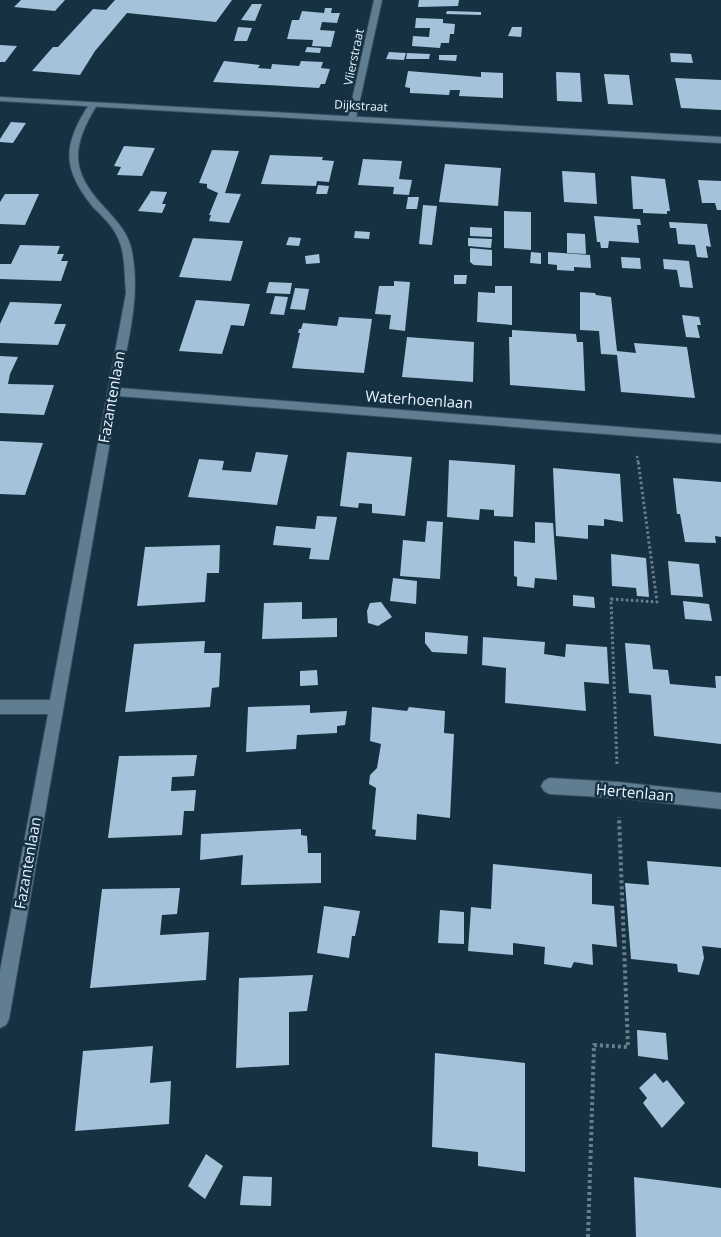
<svg xmlns="http://www.w3.org/2000/svg" width="721" height="1237" font-family="'Open Sans',sans-serif">
	<style>
		.building { fill: #a4c2d9 }
		.lines { fill: none; stroke-linecap: round; stroke-linejoin: round }
		.minor-casing { stroke: #384d5b; stroke-width: 2 }
		.secondary-casing { stroke: #384d5b; stroke-width: 2 }
		.path-far2 { stroke: #697e8c; stroke-width: 2.5; stroke-dasharray: 2 2; stroke-linecap: butt }
		.path-far1 { stroke: #697e8c; stroke-width: 3; stroke-dasharray: 2.5 2.5; stroke-linecap: butt }
		.path { stroke: #697e8c; stroke-width: 4; stroke-dasharray: 3 3; stroke-linecap: butt }
		.minor { fill: #607d91; fill-rule: evenodd }
		.secondary { fill: #607d91; fill-rule: evenodd }
		.labels { text-anchor: middle; stroke-width: 5; stroke-linejoin: round; paint-order: stroke }
		.far-street-label { font-size: 12px; fill: #e9f5fe; stroke: #163142 }
		.street-label { font-size: 15px; fill: #e9f5fe; stroke: #163142 }
	</style>
	<rect width="100%" height="100%" fill="#163142"/>
	<!-- building -->
	<g class="building">
		<path d="M21 0H65L55 11 14 7Z"/>
		<path d="M115 0H232L216 22 127 13 95 51 80 75 32 71 53 47H58L93 9 106 10Z"/>
		<path d="M419 0H459L458 6 418 7Z"/>
		<path d="M252 4H262L255 21 241 20Z"/>
		<path d="M325 8H332L331 13H340L337 23 322 22 320 30 335 31 331 47 312 46 313 40 287 39 292 20H299L302 11 324 13Z"/>
		<path d="M447 11 481 12V15L446 14Z"/>
		<path d="M416 18 443 19V23L455 24 454 34H450L449 43H441L440 48 412 46 413 36 429 37 430 28H415Z"/>
		<path d="M238 27 252 28 247 41H234Z"/>
		<path d="M512 27H522L521 37 508 36Z"/>
		<path d="M0 45 17 46 5 62H0Z"/>
		<path d="M307 47 321 48 320 53 305 52Z"/>
		<path d="M389 52 406 53 404 60 386 59Z"/>
		<path d="M407 53 430 54 429 59H406Z"/>
		<path d="M670 53 691 54 693 63 671 62Z"/>
		<path d="M439 55H457L456 61 439 60Z"/>
		<path d="M224 61 260 65 258 68 271 69 272 64 299 66 301 61 323 62 321 68 330 69 325 84H321L319 88 213 82Z"/>
		<path d="M408 71 481 77V72L503 73V98L459 96 460 90H450L449 95 410 93V88L405 87Z"/>
		<path d="M556 72 580 73 582 102 557 101Z"/>
		<path d="M604 74 629 75 633 105 608 104Z"/>
		<path d="M675 78 721 80V110L681 108Z"/>
		<path d="M11 122 26 123 13 143 0 142V139Z"/>
		<path d="M124 146 155 148 142 176 117 175 121 167 114 166Z"/>
		<path d="M212 150 239 151 225 193 241 194 229 223 209 221 211 215H209L218 193 207 188V184L199 183Z"/>
		<path d="M270 155 323 157 322 160 334 161 329 182 317 181 316 186 261 184Z"/>
		<path d="M363 159 402 161 399 179 412 180 409 195 393 194 394 187 358 185Z"/>
		<path d="M445 164 501 168 498 206 439 202Z"/>
		<path d="M562 171 595 173 597 204 564 202Z"/>
		<path d="M631 176 665 179 670 211H667V214L643 213V209H633Z"/>
		<path d="M698 180 721 181V210H717L715 203H702Z"/>
		<path d="M318 185 329 186 327 194H316Z"/>
		<path d="M151 191 167 192 162 204H166L162 213 138 211Z"/>
		<path d="M5 194H39L25 225 0 224V202Z"/>
		<path d="M408 197H419L417 209H406Z"/>
		<path d="M423 205 437 206 432 245 419 244Z"/>
		<path d="M504 211 531 212V250L504 248Z"/>
		<path d="M594 216 640 219 641 225H637L639 243 609 241 608 248H601L600 242H597Z"/>
		<path d="M669 222 707 224 711 247 706 246 708 258 697 257 695 245 678 244 676 228H670Z"/>
		<path d="M470 227 492 228V237L470 236Z"/>
		<path d="M355 231 370 232 369 239 354 238Z"/>
		<path d="M567 233 585 234 586 254 567 253Z"/>
		<path d="M289 237 301 238 299 246 286 245Z"/>
		<path d="M193 238 243 241 231 281 179 277Z"/>
		<path d="M468 238 492 239 491 248 468 246Z"/>
		<path d="M20 245 60 246 57 254H64L61 261H68L61 281 0 279V264H11Z"/>
		<path d="M470 248 492 250V266L474 265 470 262Z"/>
		<path d="M531 252 541 253V264L530 263Z"/>
		<path d="M548 252 590 255 591 268 574 267V271L557 270V265L548 264Z"/>
		<path d="M319 254 320 263 306 264 305 256Z"/>
		<path d="M621 257 640 258 641 269 622 268Z"/>
		<path d="M663 259 689 261 693 288 680 287 677 270 664 269Z"/>
		<path d="M454 275H467L466 284H454Z"/>
		<path d="M394 281 410 282 405 331 389 329 391 315 375 314 379 286H394Z"/>
		<path d="M269 282 292 283 290 294 266 293Z"/>
		<path d="M495 286H512V325L477 322 478 292 495 293Z"/>
		<path d="M295 288 309 289 305 310 290 309Z"/>
		<path d="M580 292 595 293 596 295 611 297 617 351 636 353 634 343 687 347 695 398 621 392 617 355 601 354 599 331 580 330Z"/>
		<path d="M275 296 288 297 284 315 270 314Z"/>
		<path d="M196 300 250 304 244 326 231 325 222 354 179 351Z"/>
		<path d="M10 302 62 304 54 324H66L58 345 0 343V324Z"/>
		<path d="M682 315 699 317 701 325H697L700 338 686 337Z"/>
		<path d="M339 317 372 319 364 373 292 368 300 333H298L299 329H301L303 323 337 326Z"/>
		<path d="M512 330 576 334 577 342H583L585 391 510 385 509 337H512Z"/>
		<path d="M407 337 474 342 473 382 402 377Z"/>
		<path d="M0 356 18 357 10 374 8 384 54 385 44 415 0 413Z"/>
		<path d="M0 441 43 443 25 495 0 494Z"/>
		<path d="M256 452 288 455 277 505 188 497 199 459 224 461 222 470 251 472Z"/>
		<path d="M347 452 412 457 405 516 372 513V504L359 503 358 508 340 506Z"/>
		<path d="M449 460 515 465 513 517 494 516V510L480 509 479 520 447 517Z"/>
		<path d="M553 468 620 474 623 522 604 519V526L588 525V539L556 536Z"/>
		<path d="M673 478 721 482V537L715 536 716 543 685 542 680 514H677Z"/>
		<path d="M317 516 337 517 329 560 309 559 311 548 273 545 276 526 315 529Z"/>
		<path d="M427 521 443 522 440 579 400 576 403 540 425 542Z"/>
		<path d="M535 522 553 523 557 580 535 578 534 588 517 586V577L514 576V541L535 543Z"/>
		<path d="M220 545 219 573H207L205 602 137 606 145 547Z"/>
		<path d="M611 554 646 558 649 597 637 596 636 588 612 586Z"/>
		<path d="M668 561 699 564 703 597 671 595Z"/>
		<path d="M393 578 417 581 416 604 390 601Z"/>
		<path d="M573 595 594 597 595 608 573 606Z"/>
		<path d="M683 601 709 604 712 621 685 619Z"/>
		<path d="M302 602V619L337 618V637L262 639 264 603Z"/>
		<path d="M381 602 392 617 378 626 368 623 367 611 370 603Z"/>
		<path d="M425 632 468 636 467 654 432 652 425 643Z"/>
		<path d="M483 637 545 642 544 654 565 657 566 644 607 647 609 684 584 682 586 711 505 703 506 668 482 665Z"/>
		<path d="M205 641 204 653H221L219 687 212 688 210 707 125 712 134 644Z"/>
		<path d="M625 643 650 645 653 669 668 670 670 684 716 688 715 676H721V744L654 736 651 695 629 693Z"/>
		<path d="M317 670 318 685 300 686V671Z"/>
		<path d="M310 705V713L347 711 345 725 337 726V733L297 735 296 749 246 752 248 707Z"/>
		<path d="M372 707 407 711 409 707 445 711 444 733 454 734 450 818 417 814 416 840 375 836 376 830 372 829 376 788 369 784 370 775 377 768 381 744 370 741Z"/>
		<path d="M197 755 194 776 172 777 171 791 196 790 194 811H184L182 835 108 838 119 756Z"/>
		<path d="M301 829V835L307 836 308 853H321V883L241 885 243 855 200 860 201 834Z"/>
		<path d="M647 861 721 867V948L702 946 704 958 699 975 678 972 677 964 631 959 625 883 649 885Z"/>
		<path d="M493 864 592 874V904L614 906 617 947 592 944 593 965 574 962 571 968 544 964 545 947 513 943V955L468 951 471 907 491 909Z"/>
		<path d="M180 888 177 914 162 915 160 935 209 932 206 980 90 988 102 889Z"/>
		<path d="M324 906 360 911 355 936H352L349 958 317 953Z"/>
		<path d="M440 910 464 912V944L438 943Z"/>
		<path d="M313 975 307 1011 289 1012V1065L236 1068 239 978Z"/>
		<path d="M637 1030 666 1033 668 1060 638 1056Z"/>
		<path d="M153 1046 150 1083 171 1081 169 1124 75 1131 83 1051Z"/>
		<path d="M435 1053 525 1063V1172L478 1166V1152L432 1147Z"/>
		<path d="M655 1073 663 1083 667 1080 685 1103 662 1128 643 1103 647 1098 639 1088Z"/>
		<path d="M206 1154 223 1166 205 1199 188 1186Z"/>
		<path d="M243 1176 272 1177 271 1206 240 1205Z"/>
		<path d="M634 1177 721 1188V1237H636Z"/>
	</g>
	<g class="lines">
		<defs>
			<g id="minor">
				<path d="M374 0H382L356 118 352 121 348 118Z"/>
				<path d="M90 103 97 105C71 147 70 171 104 207 117 221 129 234 132 252 141 298 127 344 119 388L721 435V443L118 396 9 1019 6 1025 0 1028V971L48 714H0V700H50L126 293C124 274 126 253 117 236 112 225 102 216 93 207 61 168 63 144 90 103Z"/>
				<path d="M549 778 618 782 721 793V809L618 798 549 794 544 791 541 786 544 781Z"/>
			</g>
			<path id="secondary" d="M0 97 721 137V143L0 101Z"/>
		</defs>
		<!-- minor casing -->
		<use href="#minor" class="minor-casing"/>
		<!-- secondary casing -->
		<use href="#secondary" class="secondary-casing"/>
		<!-- path-far2 -->
		<path class="path-far2" d="M637 456 638 462"/>
		<!-- path-far1 -->
		<path class="path-far1" d="M617 764 611 599 657 602 638 460"/>
		<!-- path -->
		<path class="path" d="M588 1237 594 1045 628 1047 619 817"/>
		<!-- minor -->
		<use href="#minor" class="minor"/>
		<!-- secondary -->
		<use href="#secondary" class="secondary"/>
	</g>
	<g class="labels">
		<!-- far-street labels -->
		<g class="far-street-label">
			<text transform="translate(354 57) rotate(-78)" y="4">Vlierstraat</text>
			<text transform="translate(361 106) rotate(3)" y="4">Dijkstraat</text>
		</g>
		<!-- street labels -->
		<g class="street-label">
			<text transform="translate(112 397) rotate(-80)" y="5">Fazantenlaan</text>
			<text transform="translate(419 400) rotate(4)" y="5">Waterhoenlaan</text>
			<text transform="translate(635 793) rotate(5)" y="5">Hertenlaan</text>
			<text transform="translate(28 863) rotate(-80)" y="5">Fazantenlaan</text>
		</g>
	</g>
</svg>
